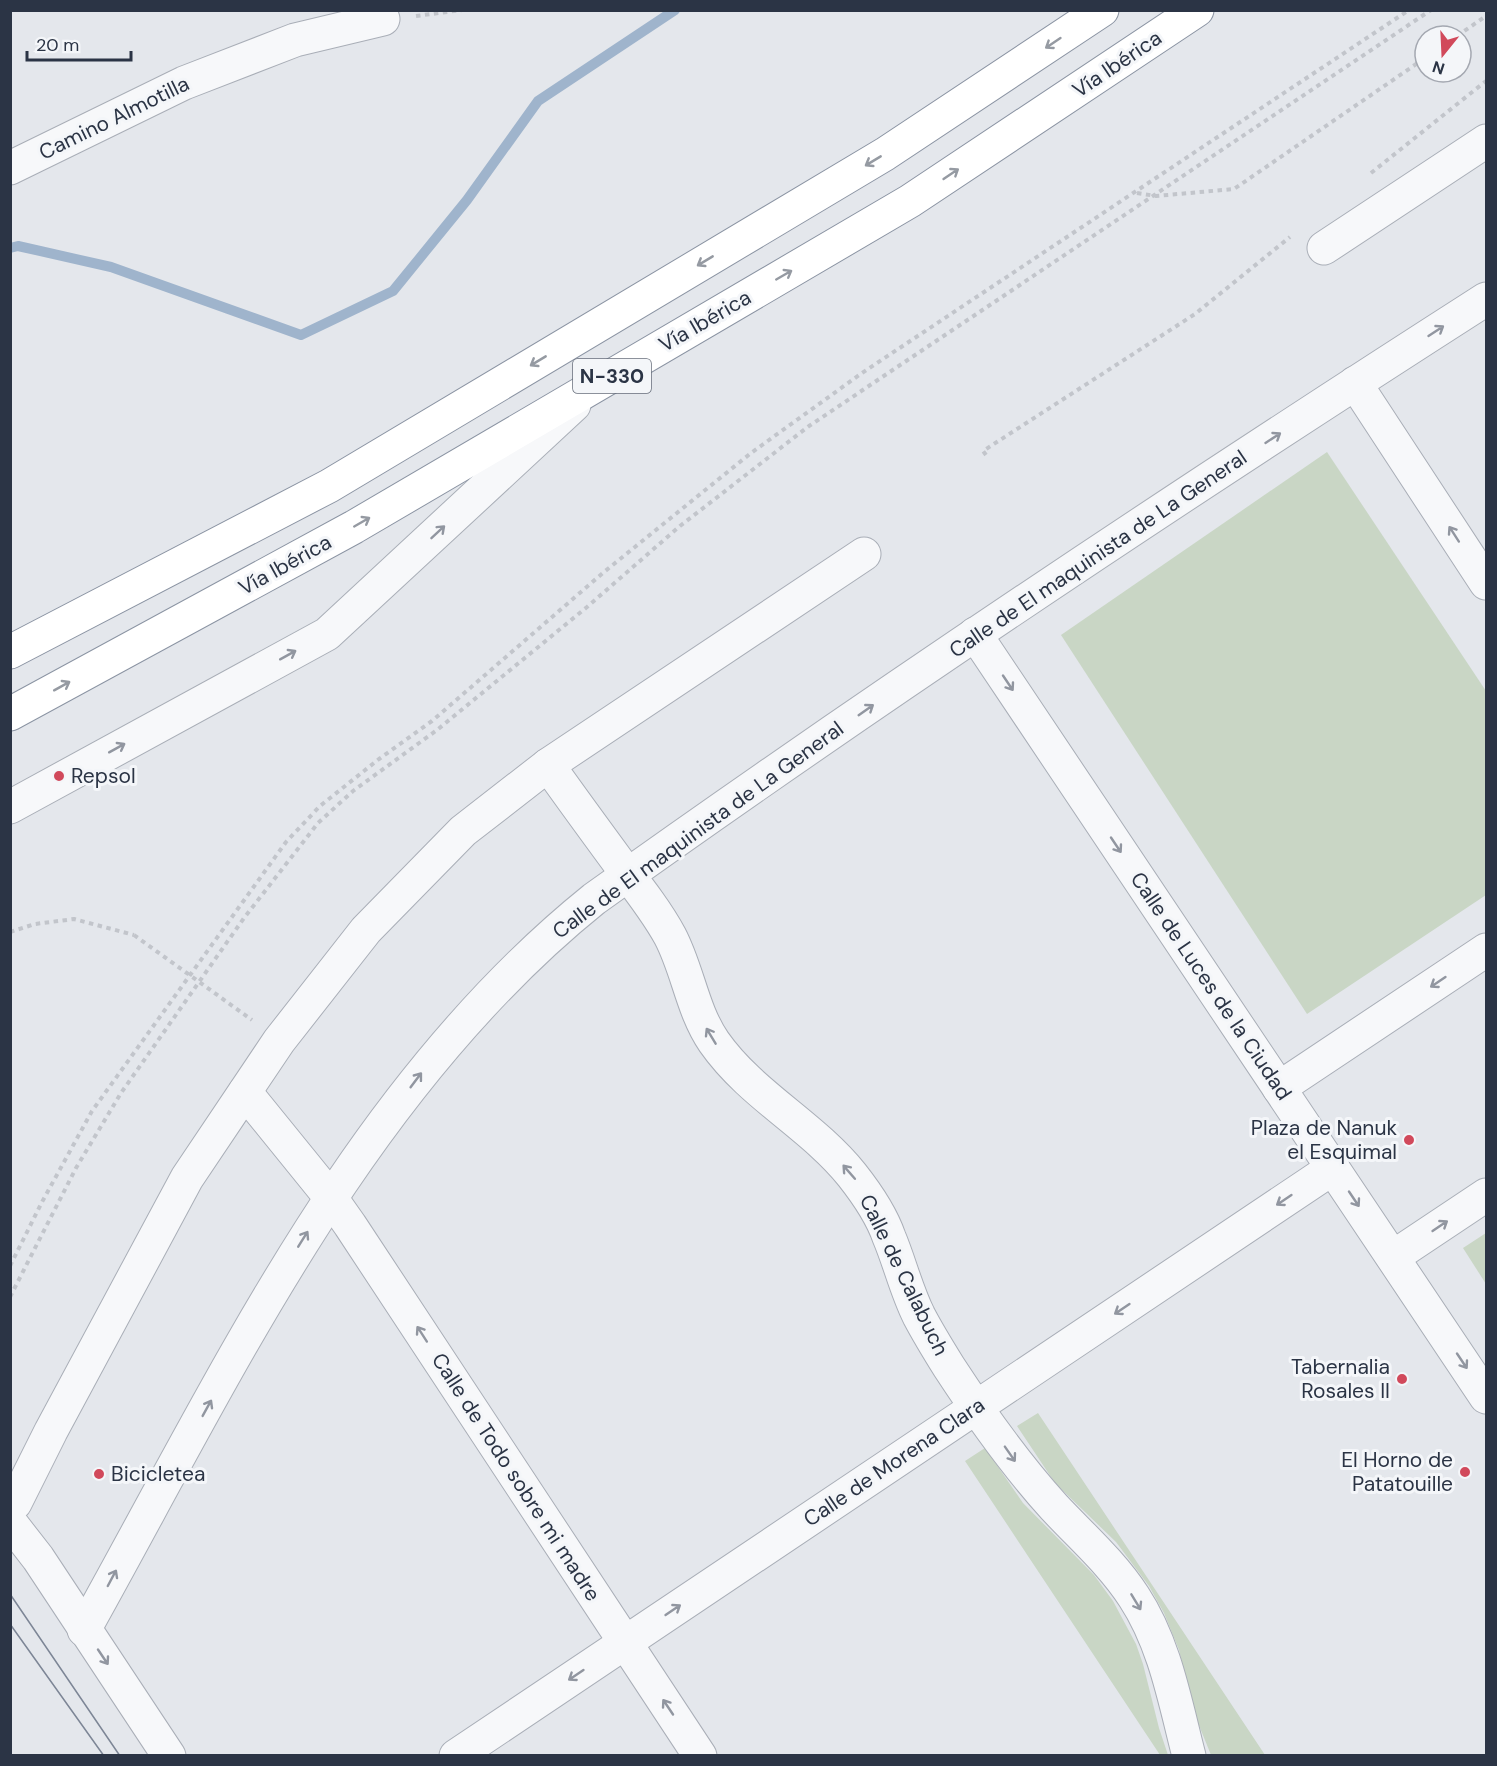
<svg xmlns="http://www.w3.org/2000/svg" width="1497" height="1766" font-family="'DM Sans',sans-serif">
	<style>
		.green { fill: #c9d6c5 }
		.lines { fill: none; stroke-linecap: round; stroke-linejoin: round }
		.stream { stroke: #9fb4cc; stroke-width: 10 }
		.minor-casing { stroke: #a9aeb7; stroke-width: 35 }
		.highway-casing { stroke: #8b94a3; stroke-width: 35 }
		.path { stroke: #c2c5cb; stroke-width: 4; stroke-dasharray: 4.5 4.5; stroke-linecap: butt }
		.minor { stroke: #f7f8fa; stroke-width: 33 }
		.highway { stroke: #fff; stroke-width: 33 }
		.tram { stroke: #7d8696; stroke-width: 1.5 }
		.path-bridge { stroke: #c2c5cb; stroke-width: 4; stroke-dasharray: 4.5 4.5; stroke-linecap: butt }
		.oneway { stroke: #959aa2 }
		.oneway2 { stroke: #9196a0 }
		.poi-dot { fill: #d1495b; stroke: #f4f6f9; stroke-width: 2 }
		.labels { text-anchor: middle; stroke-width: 6; stroke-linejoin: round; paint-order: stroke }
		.shield { fill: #f4f6f9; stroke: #676e7b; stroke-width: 1.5 }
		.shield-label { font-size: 20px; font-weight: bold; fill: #2b3445 }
		.street-label { font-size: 21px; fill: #2b3445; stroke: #f4f6f9 }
		.poi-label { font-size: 21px; fill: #2b3445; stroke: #f4f6f9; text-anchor: end }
	</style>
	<rect width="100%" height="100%" fill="#e4e7ec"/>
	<!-- green -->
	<g class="green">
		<path d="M1327 452 1486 691V895L1307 1014 1061 635Z"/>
		<path d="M1486 1233V1284L1463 1248Z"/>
		<path d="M1038 1413 1265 1755H1211L1194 1713 1179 1650 1164 1613 1149 1586 1116 1542 1055 1483 1017 1426Z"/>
		<path d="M985 1448 1023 1503 1094 1575 1113 1601 1136 1644 1143 1664 1159 1728 1168 1755H1160L965 1461Z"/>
	</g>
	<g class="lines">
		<!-- stream -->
		<path class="stream" d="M10 248 18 246 111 267 301 335 393 291 467 200 538 101 675 10"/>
		<defs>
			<g id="minor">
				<path d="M10 168 184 83 295 40 383 19"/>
				<path d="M1324 248 1486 141"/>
				<path d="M1355 383 1486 583"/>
				<path d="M975 634 1486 1397"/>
				<path d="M548 765C572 799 597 833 622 867 639 889 657 912 670 936 688 970 692 1010 714 1042 751 1095 812 1125 852 1175 867 1194 881 1214 889 1237 900 1263 906 1290 919 1316 928 1333 939 1351 949 1367 981 1416 1015 1464 1054 1507 1081 1536 1112 1563 1134 1597 1165 1644 1175 1702 1189 1756"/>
				<path d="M10 807 327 634 574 405"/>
				<path d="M1279 1088 1486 950"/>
				<path d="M245 1092 331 1198 350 1225 700 1756"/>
				<path d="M1393 1257 1486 1195"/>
				<path d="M15 1503 51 1431 187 1178 279 1041 366 930 463 831 548 765 864 554"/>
				<path d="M10 1522 38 1558 169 1756"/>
				<path d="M84 1630C228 1372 359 1088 594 899 886 690 1185 492 1486 299"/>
				<path d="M456 1756 1333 1168"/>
			</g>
			<g id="highway">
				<path d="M10 652 329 486 885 154 1102 10"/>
				<path d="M10 714 354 527 910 201 1197 10"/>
			</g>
		</defs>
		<!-- minor casing -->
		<use href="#minor" class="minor-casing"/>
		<!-- highway casing -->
		<use href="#highway" class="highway-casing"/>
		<!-- path -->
		<g class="path">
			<path d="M416 16 462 10"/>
			<path d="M1457 36 1486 16"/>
			<path d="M1371 173 1486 81"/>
			<path d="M1137 193 1156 196 1234 189 1425 58"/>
			<path d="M986 455 983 451 1195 314 1290 237"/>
			<path d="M10 932 35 924 74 919 134 935"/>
			<path d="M10 1266 42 1202 92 1111 286 842 320 806 379 759 432 721 604 572 751 453 862 373 1409 10"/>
			<path d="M10 1297 76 1168 121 1093 244 918 318 823 353 791 437 730 587 607 680 526 809 426 1431 10"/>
		</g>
		<!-- minor -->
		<use href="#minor" class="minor"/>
		<!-- highway -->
		<use href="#highway" class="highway"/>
		<!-- tram -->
		<g class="tram">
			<path d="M10 1594 120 1756"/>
			<path d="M10 1624 104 1756"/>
		</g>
		<!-- path-bridge -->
		<path class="path-bridge" d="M134 935 252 1020"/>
	</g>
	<!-- one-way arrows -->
	<defs><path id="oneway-shaft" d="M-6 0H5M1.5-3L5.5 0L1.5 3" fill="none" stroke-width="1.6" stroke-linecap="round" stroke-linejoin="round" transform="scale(1.5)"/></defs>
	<g class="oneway">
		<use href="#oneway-shaft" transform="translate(1053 43) rotate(146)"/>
		<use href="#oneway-shaft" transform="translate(873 161) rotate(149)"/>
		<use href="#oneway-shaft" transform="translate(951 174) rotate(-34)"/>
		<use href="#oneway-shaft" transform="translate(705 261) rotate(149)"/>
		<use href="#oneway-shaft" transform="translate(784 275) rotate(-30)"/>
		<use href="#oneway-shaft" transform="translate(538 361) rotate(149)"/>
		<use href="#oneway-shaft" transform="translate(362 522) rotate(-30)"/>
		<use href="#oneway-shaft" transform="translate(62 686) rotate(-29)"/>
	</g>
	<g class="oneway2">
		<use href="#oneway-shaft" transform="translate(1436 331) rotate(-33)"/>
		<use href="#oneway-shaft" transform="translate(1273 438) rotate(-33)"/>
		<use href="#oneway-shaft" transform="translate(438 532) rotate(-43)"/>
		<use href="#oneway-shaft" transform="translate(1454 534) rotate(-123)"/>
		<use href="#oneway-shaft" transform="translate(288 655) rotate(-29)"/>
		<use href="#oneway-shaft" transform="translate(1008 683) rotate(56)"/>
		<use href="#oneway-shaft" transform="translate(866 710) rotate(-35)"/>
		<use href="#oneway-shaft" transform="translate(117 748) rotate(-29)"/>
		<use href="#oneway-shaft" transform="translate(1116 845) rotate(56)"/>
		<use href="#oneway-shaft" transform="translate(1438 982) rotate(146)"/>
		<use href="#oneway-shaft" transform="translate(711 1036) rotate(-121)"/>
		<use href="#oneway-shaft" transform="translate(416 1080) rotate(-53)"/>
		<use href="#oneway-shaft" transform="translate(849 1172) rotate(-131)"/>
		<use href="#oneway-shaft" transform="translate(1354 1199) rotate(56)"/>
		<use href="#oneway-shaft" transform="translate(1284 1200) rotate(146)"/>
		<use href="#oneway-shaft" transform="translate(1440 1226) rotate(-34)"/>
		<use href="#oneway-shaft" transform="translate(303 1239) rotate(-58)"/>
		<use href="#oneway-shaft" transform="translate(1122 1309) rotate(146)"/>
		<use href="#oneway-shaft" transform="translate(422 1334) rotate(-123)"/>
		<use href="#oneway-shaft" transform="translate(1462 1361) rotate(56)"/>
		<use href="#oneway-shaft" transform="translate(207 1408) rotate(-61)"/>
		<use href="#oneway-shaft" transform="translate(1010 1454) rotate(55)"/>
		<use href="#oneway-shaft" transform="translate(112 1578) rotate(-62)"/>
		<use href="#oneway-shaft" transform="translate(1136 1602) rotate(59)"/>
		<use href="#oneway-shaft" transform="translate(673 1610) rotate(-34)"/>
		<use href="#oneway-shaft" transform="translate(103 1657) rotate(56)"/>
		<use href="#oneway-shaft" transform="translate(576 1675) rotate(146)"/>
		<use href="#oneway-shaft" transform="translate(668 1707) rotate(-124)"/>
	</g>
	<!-- markers -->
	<g class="poi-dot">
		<circle cx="59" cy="776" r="6"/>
		<circle cx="1409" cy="1140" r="6"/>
		<circle cx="1402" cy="1379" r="6"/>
		<circle cx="1465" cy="1472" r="6"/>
		<circle cx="99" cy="1474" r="6"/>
	</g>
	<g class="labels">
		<!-- shield labels -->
		<rect class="shield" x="573" y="359" width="78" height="34" rx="4.5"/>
		<g class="shield-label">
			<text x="612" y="383">N-330</text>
		</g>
		<!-- street labels -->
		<g class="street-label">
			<text transform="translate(1117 64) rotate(-34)" y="7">Vía Ibérica</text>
			<text transform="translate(114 118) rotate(-26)" y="7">Camino Almotilla</text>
			<text transform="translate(705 321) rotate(-30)" y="7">Vía Ibérica</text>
			<text transform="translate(1098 554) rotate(-34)" y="7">Calle de El maquinista de La General</text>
			<text transform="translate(285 565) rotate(-29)" y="7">Vía Ibérica</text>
			<text transform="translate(698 830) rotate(-36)" y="7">Calle de El maquinista de La General</text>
			<text transform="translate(1211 986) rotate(56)" y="7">Calle de Luces de la Ciudad</text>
			<text transform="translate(904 1275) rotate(64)" y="7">Calle de Calabuch</text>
			<text transform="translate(894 1462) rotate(-34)" y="7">Calle de Morena Clara</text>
			<text transform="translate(516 1477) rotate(57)" y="7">Calle de Todo sobre mi madre</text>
		</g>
		<!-- poi labels -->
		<g class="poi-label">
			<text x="71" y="783" text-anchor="start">Repsol</text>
			<text x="1397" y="1135">Plaza de Nanuk<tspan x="1397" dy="24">el Esquimal</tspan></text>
			<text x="1390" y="1374">Tabernalia<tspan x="1390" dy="24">Rosales II</tspan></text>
			<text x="1453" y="1467">El Horno de<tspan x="1453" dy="24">Patatouille</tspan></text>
			<text x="111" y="1481" text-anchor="start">Bicicletea</text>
		</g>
	</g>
	<!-- border -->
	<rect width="1497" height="1766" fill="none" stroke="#2b3445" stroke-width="24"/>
	<!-- north arrow -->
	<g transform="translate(1443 54) rotate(198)"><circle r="28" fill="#f4f6f9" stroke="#a4a8b1" stroke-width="1.5"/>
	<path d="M0-4.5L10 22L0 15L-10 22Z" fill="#d1495b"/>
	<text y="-9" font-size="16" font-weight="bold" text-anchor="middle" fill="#2b3445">N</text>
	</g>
	<!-- scale -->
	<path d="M27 51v9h104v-9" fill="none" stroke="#2b3445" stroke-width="3"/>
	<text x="36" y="51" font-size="18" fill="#2b3445" stroke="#f4f6f9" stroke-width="4.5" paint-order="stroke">20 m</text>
</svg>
